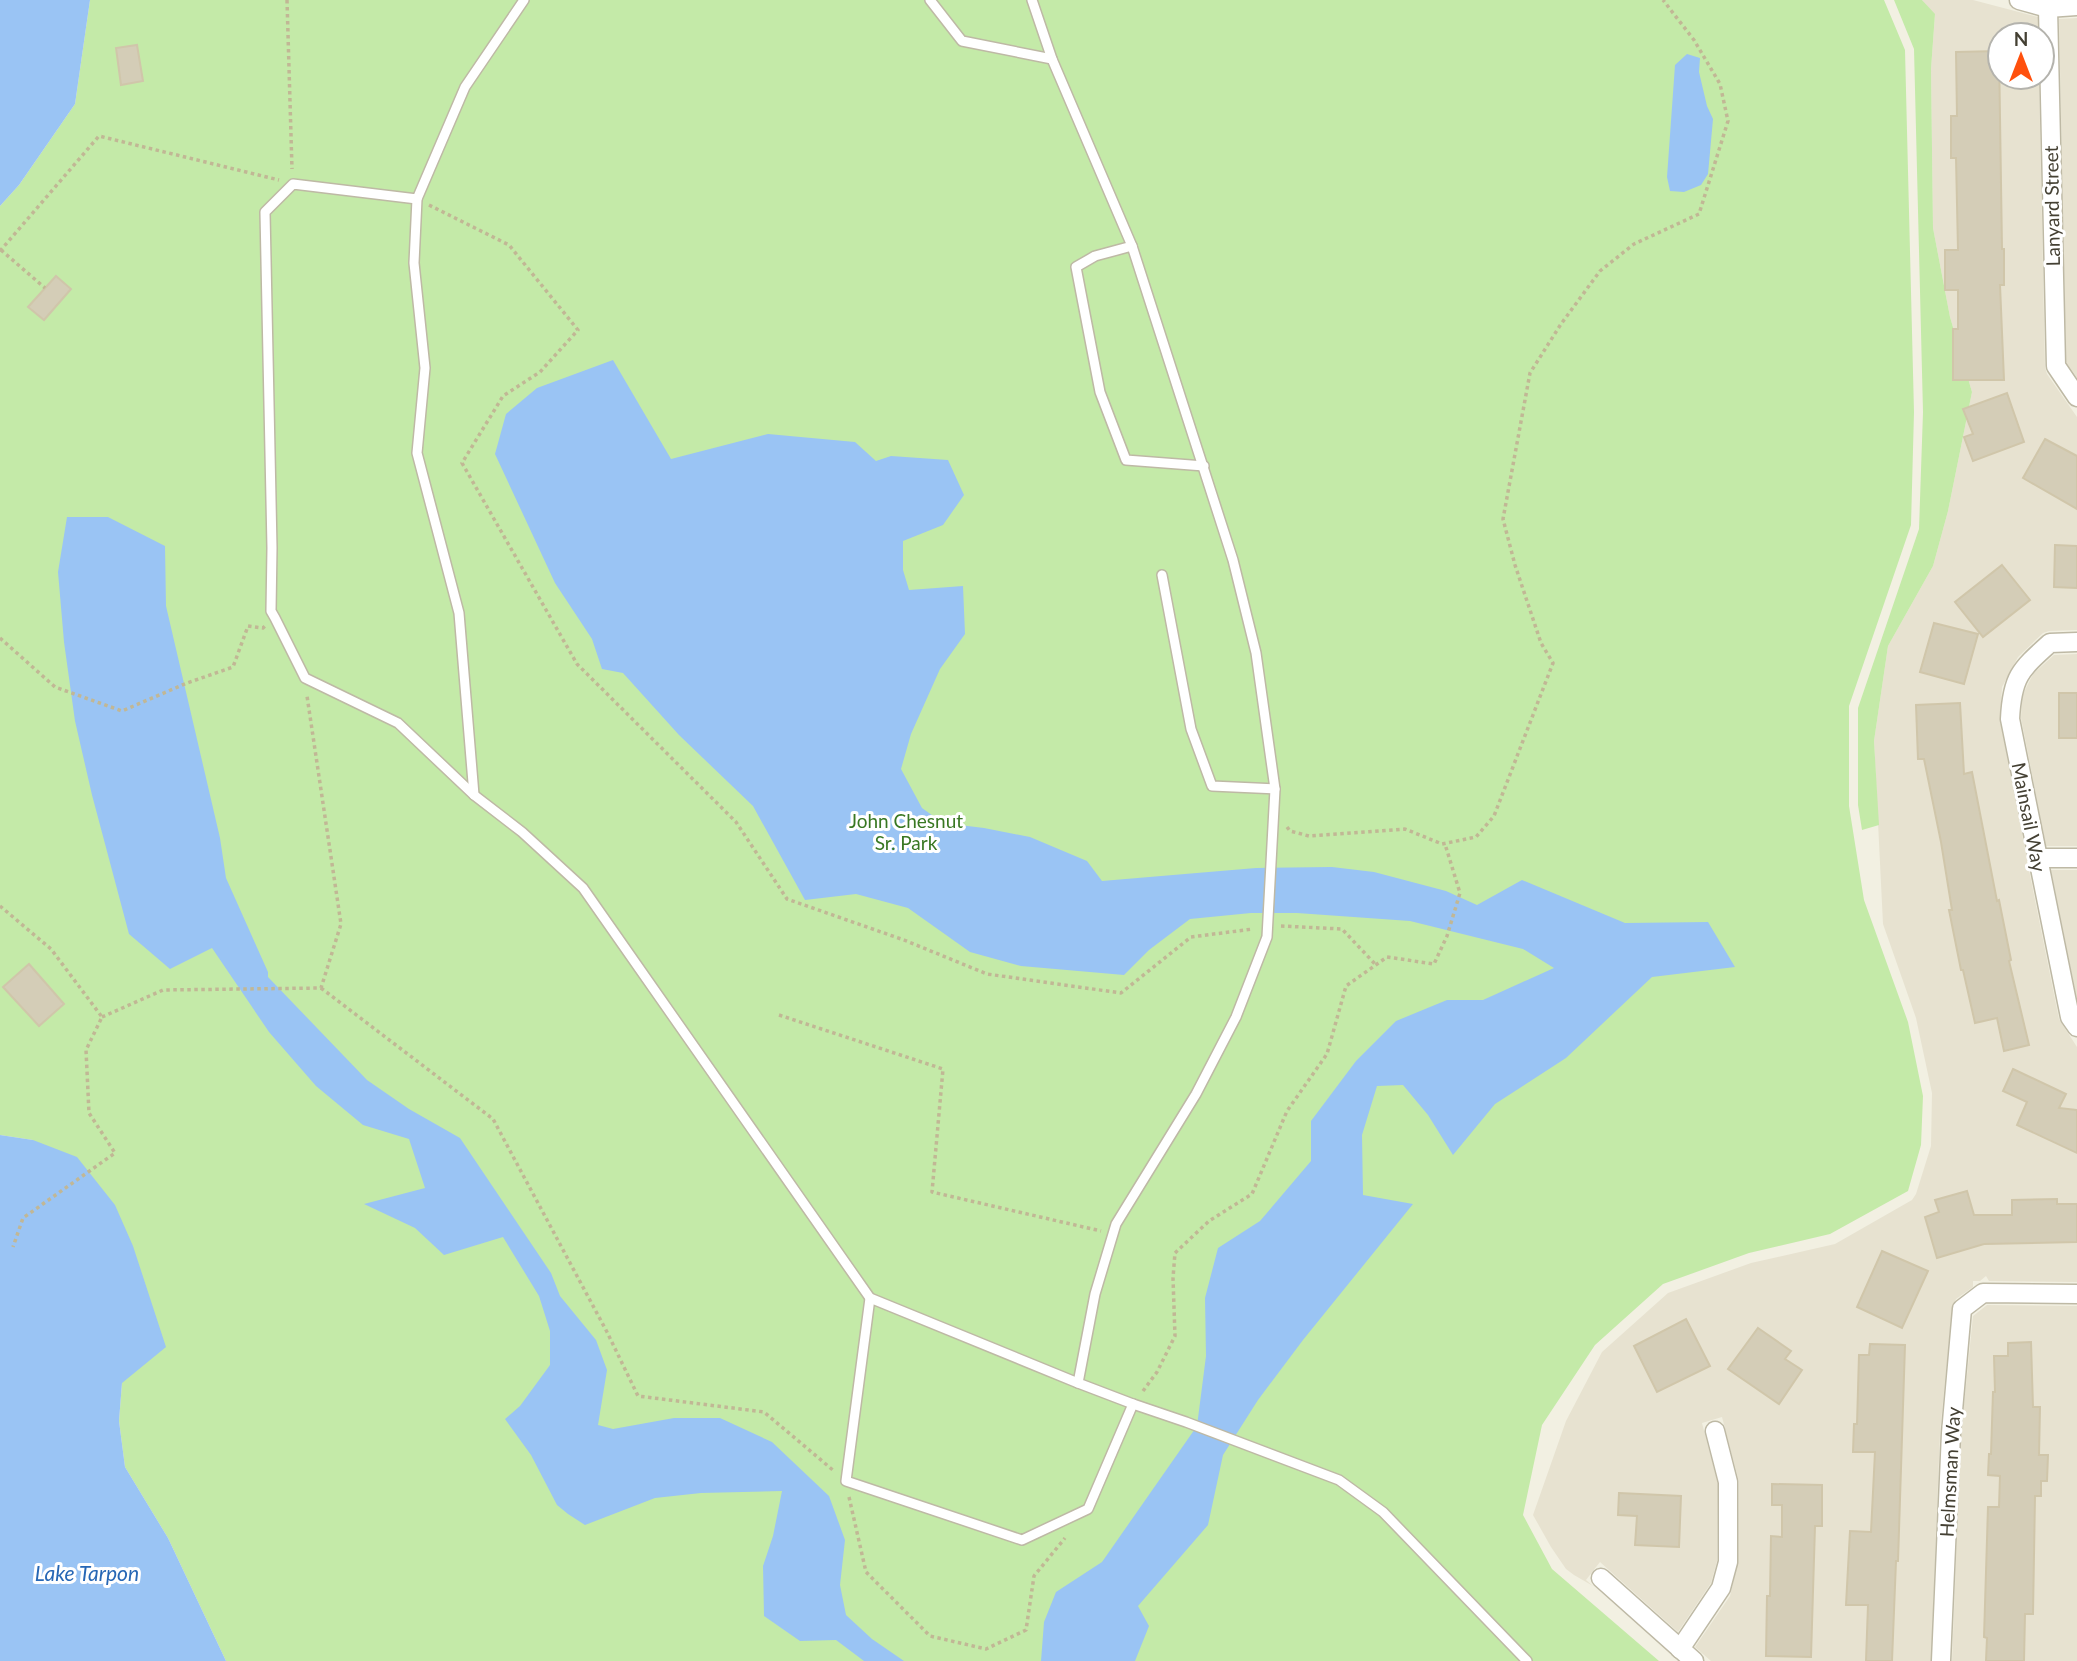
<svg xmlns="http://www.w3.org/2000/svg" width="2077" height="1661" font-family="Lato,sans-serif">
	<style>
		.residential { fill: #e7e2d0 }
		.green { fill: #c4eaa8 }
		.water { fill: #9ac4f4 }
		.building { fill: #d4cdb7; stroke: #d0c6aa; stroke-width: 2 }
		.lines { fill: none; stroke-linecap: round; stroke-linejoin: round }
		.service-casing { stroke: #beb9a5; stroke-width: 12 }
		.minor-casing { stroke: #beb9a5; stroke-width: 21 }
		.path { stroke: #c1b795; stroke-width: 3.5; stroke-dasharray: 3.5 3.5; stroke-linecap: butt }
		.service { stroke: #fff; stroke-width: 9 }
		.minor { stroke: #fff; stroke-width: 18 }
		.labels { text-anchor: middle; stroke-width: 6; stroke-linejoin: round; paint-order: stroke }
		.street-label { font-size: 19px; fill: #444033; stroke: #fff }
		.park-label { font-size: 19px; fill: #397823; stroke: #fff }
		.water-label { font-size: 21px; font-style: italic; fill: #2767b5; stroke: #fff }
	</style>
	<rect width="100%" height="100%" fill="#f2f0e2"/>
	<!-- residential -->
	<g class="residential">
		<path d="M1922 0H1973L2038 17V35H2000V77H2039L2045 367 2047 374 2077 417V630L2049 631 2043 633 2018 657 2002 687 2000 721 2027 859V870H2029L2059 1019 2077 1047V1282L1989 1281 1986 1276 1980 1281H1973V1287L1956 1299 1952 1308 1940 1433 1931 1661H1711L1695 1647 1730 1596 1738 1562 1739 1482 1722 1417 1702 1423 1718 1484 1717 1561 1711 1583 1678 1632 1600 1562 1586 1580 1593 1586 1574 1575 1566 1569 1551 1547 1533 1515 1566 1421 1602 1352 1668 1293 1751 1263 1835 1244 1912 1200 1916 1194 1931 1146 1932 1093 1916 1018 1883 924 1874 741 1888 646 1933 566 1948 511 1972 392 1950 317 1933 228 1931 69 1935 15Z"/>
		<path d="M2077 18V378L2066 362 2059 19Z"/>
		<path d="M2077 654V846H2046L2021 718 2022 696 2033 674 2054 655Z"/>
		<path d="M2051 870H2077V999Z"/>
		<path d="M1987 1305 2077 1306V1661H1952L1961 1434 1973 1316Z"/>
	</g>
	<!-- green -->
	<g class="green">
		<path d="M90 0H1884L1905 50 1914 412 1911 525 1849 706V806L1864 900 1908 1022 1923 1096 1921 1145 1908 1191 1830 1234 1749 1253 1663 1284 1595 1345 1542 1425 1523 1515 1552 1569 1659 1661H226L168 1538 125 1467 119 1421 122 1383 33 1140 0 1135V206L19 185 75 104Z"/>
		<path d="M1894 0H1922L1935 14 1931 69 1933 228 1950 317 1972 392 1948 511 1933 566 1888 646 1874 741 1879 825 1862 830 1858 805V708L1919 529 1923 412 1914 49Z"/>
	</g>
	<!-- water -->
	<g class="water">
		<path d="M0 0H90L75 104 19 185 0 206Z"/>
		<path d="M1687 54 1700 58 1699 72 1707 106 1713 119 1708 174 1701 185 1684 192 1670 191 1667 177 1675 65Z"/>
		<path d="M613 360 671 459 768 434 855 442 876 461 891 456 948 460 964 495 943 525 903 541V570L909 590 963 586 965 634 940 669 911 734 901 769 922 808 943 823 984 828 1030 837 1087 861 1102 881 1256 868 1332 867 1374 872 1446 891 1477 905 1522 880 1625 923 1708 922 1735 967 1652 977 1566 1058 1495 1104 1453 1155 1428 1115 1403 1085 1377 1086 1362 1135 1363 1195 1413 1204 1303 1340 1258 1400 1223 1455 1208 1525 1138 1606 1149 1626 1135 1661H1041L1044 1622 1056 1592 1102 1562 1197 1426 1206 1356 1205 1298 1218 1248 1260 1221 1311 1161V1121L1356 1061 1396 1021 1447 1000H1483L1554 968 1523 949 1410 921 1297 913H1251L1190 919 1149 950 1124 975 1021 966 970 952 908 908 856 894 805 900 753 806 679 735 623 673 602 669 592 639 555 583 495 454 506 414 537 388Z"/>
		<path d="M67 517H108L165 546 166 606 220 838 226 878 268 972V977L367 1080 409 1109 460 1138 551 1273 560 1296 596 1340 607 1370 598 1425 613 1429 674 1418H720L772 1442 829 1496 845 1540 840 1585 846 1615 872 1639 904 1661H864L836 1640 800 1641 764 1616 763 1566 773 1536 782 1491 701 1493 655 1498 585 1525 568 1514 557 1505 531 1455 505 1419 520 1406 550 1365V1331L539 1296 503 1237 444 1255 415 1228 364 1204 425 1188 409 1139 363 1125 316 1086 269 1032 212 948 170 969 129 934 92 795 75 721 64 642 58 572Z"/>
		<path d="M0 1135 33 1140 77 1157 115 1205 133 1246 166 1347 122 1383 119 1421 125 1467 168 1538 226 1661H0Z"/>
	</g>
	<!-- building -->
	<g class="building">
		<path d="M137 45 143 81 121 85 116 48Z"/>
		<path d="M1999 51 2002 249H2004V285H2000L2004 380H1953V329H1958V290H1945V250H1958L1956 158H1951V116H1957L1956 52Z"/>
		<path d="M56 276 71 289 44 320 28 307Z"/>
		<path d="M2007 393 2024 442 1973 461 1964 437 1973 434 1963 409Z"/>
		<path d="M2045 439 2077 456V509L2023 478Z"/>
		<path d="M2055 545 2077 546V588L2054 587Z"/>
		<path d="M2002 565 2030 600 1983 637 1955 602Z"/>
		<path d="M1934 623 1978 634 1964 684 1920 672Z"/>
		<rect x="2059" y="693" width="18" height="45"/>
		<path d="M1960 703 1964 774 1972 772 1997 901 1999 900 2011 960 2009 961 2029 1045 2004 1051 1997 1018 1975 1023 1963 970H1961L1949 910H1952L1941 842 1924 759H1918L1916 705Z"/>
		<path d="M29 964 64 1004 39 1026 3 987Z"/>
		<path d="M2013 1069 2066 1094 2059 1108 2077 1110V1153L2017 1125 2027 1102 2003 1091Z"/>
		<path d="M1967 1191 1974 1215H2012V1200L2057 1199V1204H2077V1242L1984 1244 1937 1258 1925 1217 1939 1212 1935 1200Z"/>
		<path d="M1882 1251 1928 1271 1902 1328 1857 1307Z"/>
		<path d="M1686 1319 1710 1366 1657 1392 1634 1346Z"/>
		<path d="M1758 1328 1791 1351 1785 1359 1802 1370 1779 1404 1728 1369Z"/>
		<path d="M2031 1342 2033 1407H2040L2039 1455H2048L2047 1481H2041V1496H2035L2033 1614H2025L2024 1661H1986L1987 1638 1984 1637 1988 1507H1999L2000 1476 1988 1475 1989 1454H1991L1993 1392H1995L1994 1356H2008V1343Z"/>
		<path d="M1870 1344 1905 1345 1898 1561H1896L1892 1661H1866L1868 1605H1846L1850 1531 1871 1532 1875 1452H1853L1854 1424H1857L1859 1355H1869Z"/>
		<path d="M1772 1484 1822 1485V1526H1815L1811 1657 1766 1656 1767 1596H1770L1771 1536 1782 1537V1505H1772Z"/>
		<path d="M1619 1493 1681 1496 1679 1547 1635 1545 1637 1516 1618 1515Z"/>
	</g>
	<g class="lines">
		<defs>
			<g id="service">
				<path d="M930 0 962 41 1052 59"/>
				<path d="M417 199 293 184 265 212 272 548 271 611 275 618 305 678 398 723 474 795 522 832 583 888 870 1298 1078 1383"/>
				<path d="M1132 246 1095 256 1076 267 1100 392 1126 460 1204 466"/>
				<path d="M1162 575 1191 729 1212 786 1275 789"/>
				<path d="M474 795 459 613 417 453 425 368 414 263 417 199 465 87 524 0"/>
				<path d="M870 1298 846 1481 1022 1540 1088 1509 1133 1404 1078 1383 1095 1294 1116 1224 1196 1094 1236 1017 1267 937 1275 789 1256 653 1233 560 1132 246 1052 59 1032 0"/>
				<path d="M1133 1404 1186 1422 1339 1480 1383 1512 1527 1661"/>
			</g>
			<g id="minor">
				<path d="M2019 0 2048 8 2077 6"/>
				<path d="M2048 8 2056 366 2077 397"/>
				<path d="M2077 642 2050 643C2020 670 2012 677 2010 719L2070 1017 2077 1027"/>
				<path d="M2038 858H2077"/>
				<path d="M1601 1578 1694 1661"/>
				<path d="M1680 1649 1721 1588 1728 1562V1482L1715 1431"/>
				<path d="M1941 1661 1951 1433 1962 1309 1983 1293 2077 1294"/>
			</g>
		</defs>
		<!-- service casing -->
		<use href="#service" class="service-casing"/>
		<!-- minor casing -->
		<use href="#minor" class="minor-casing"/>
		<!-- path -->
		<g class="path">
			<path d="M287 0 292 169"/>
			<path d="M429 205 509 245 578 330 540 372 503 396 462 463 577 664 736 822 787 899 904 940 987 974 1121 993 1191 937 1253 929"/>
			<path d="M1 250 45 288"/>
			<path d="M0 251 99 136 279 180"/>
			<path d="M0 638 55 687 122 711 187 683 233 667 248 626 263 628 265 626"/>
			<path d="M1287 827 1290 831 1309 836 1405 829 1442 844 1476 837 1494 816 1553 663 1541 643 1515 565 1503 519 1530 373 1561 324 1600 271 1634 244 1699 214 1728 121 1720 84 1694 40 1663 0"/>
			<path d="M0 906 51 949 102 1017 86 1050 89 1113 115 1153 23 1218 13 1247"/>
			<path d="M1281 926 1342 929 1376 965"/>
			<path d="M321 988 493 1119 607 1332 638 1396 764 1412 834 1471"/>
			<path d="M779 1015 943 1069 932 1192 1101 1231"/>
			<path d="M102 1017 163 990 321 988 341 924 307 696"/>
			<path d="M1143 1391 1157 1372 1175 1336 1173 1278 1175 1253 1209 1221 1252 1194 1287 1111 1327 1054 1346 986 1387 957 1434 964 1447 936 1460 893 1445 844"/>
			<path d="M849 1497 866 1572 930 1636 986 1649 1026 1630 1034 1576 1065 1538"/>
		</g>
		<!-- service -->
		<use href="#service" class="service"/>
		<!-- minor -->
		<use href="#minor" class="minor"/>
	</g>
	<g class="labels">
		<!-- street labels -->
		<g class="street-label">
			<text transform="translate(2052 206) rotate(-91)" y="7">Lanyard Street</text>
			<text transform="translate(2029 817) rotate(79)" y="7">Mainsail Way</text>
			<text transform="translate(1950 1472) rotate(-87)" y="7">Helmsman Way</text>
		</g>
		<!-- park labels -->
		<g class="park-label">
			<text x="906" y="828">John Chesnut<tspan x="906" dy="22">Sr. Park</tspan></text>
		</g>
		<!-- water labels -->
		<g class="water-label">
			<text x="87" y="1581">Lake Tarpon</text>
		</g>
	</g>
	<!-- north arrow -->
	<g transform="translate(2021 56)"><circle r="33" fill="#ffffff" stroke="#b4b3ad" stroke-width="2"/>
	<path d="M0-5L12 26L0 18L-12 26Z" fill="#ff500d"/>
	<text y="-10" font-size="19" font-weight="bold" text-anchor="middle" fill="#444033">N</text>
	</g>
</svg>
